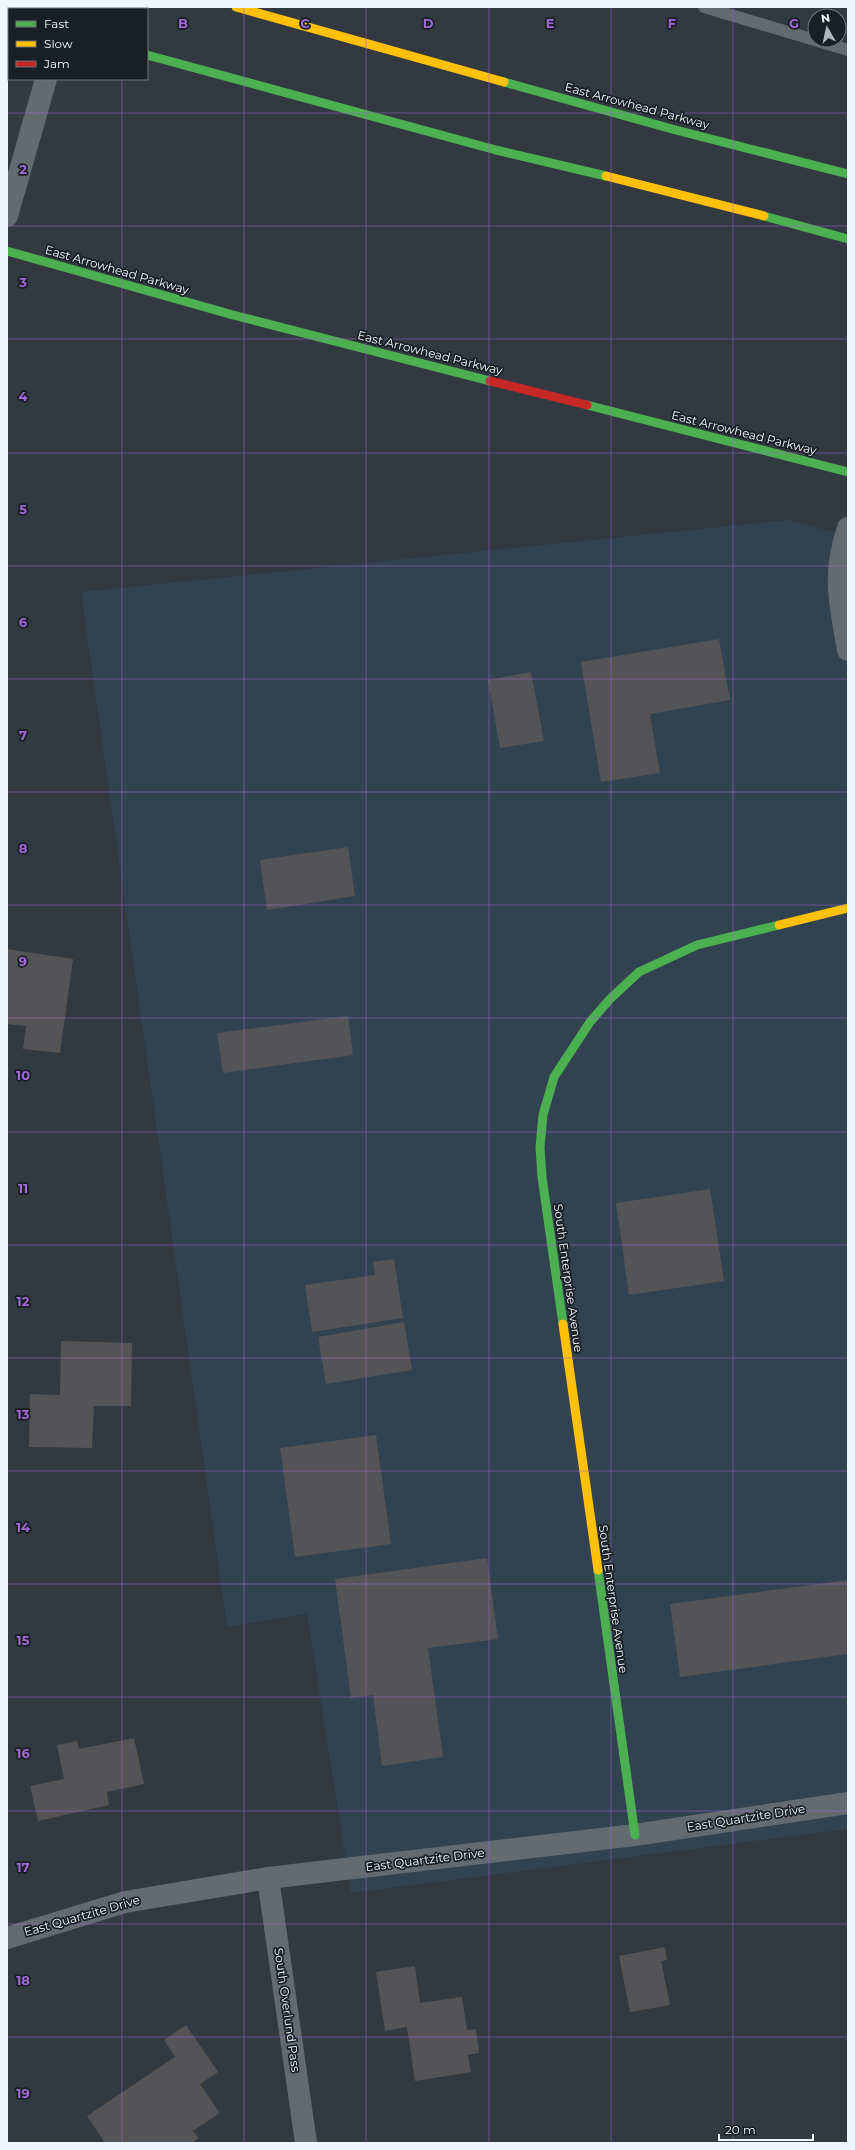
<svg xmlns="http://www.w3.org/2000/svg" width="855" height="2150" font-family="Montserrat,sans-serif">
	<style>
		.built { fill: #314251 }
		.building { fill: #545456 }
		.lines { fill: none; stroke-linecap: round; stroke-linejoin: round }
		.lane { stroke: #646b70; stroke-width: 12 }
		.street { stroke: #646b70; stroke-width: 22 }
		.fast { stroke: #4caf50; stroke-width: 9 }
		.slow { stroke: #ffc107; stroke-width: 9 }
		.jam { stroke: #c62828; stroke-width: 9 }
		.grid { fill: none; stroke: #9e69d2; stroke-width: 1; stroke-opacity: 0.55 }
		.labels { text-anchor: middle; stroke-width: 3.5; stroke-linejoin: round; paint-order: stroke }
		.street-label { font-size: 12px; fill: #eef6fe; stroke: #1a1f25 }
		.grid-label { font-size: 13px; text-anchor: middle; font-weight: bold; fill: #9e69d2; stroke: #1a1f25; stroke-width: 3.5; stroke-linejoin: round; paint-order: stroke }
	</style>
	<rect width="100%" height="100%" fill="#323940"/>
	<!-- built -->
	<path class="built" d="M788 520 848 536V1829L351 1893 307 1614 227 1627 81 592Z"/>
	<!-- building -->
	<g class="building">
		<path d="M719 639 730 700 650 714 660 773 601 782 581 662Z"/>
		<path d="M531 672 544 741 500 748 488 680Z"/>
		<path d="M348 847 355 896 267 910 260 860Z"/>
		<path d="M7 949 73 959 60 1053 23 1049 26 1026 7 1024Z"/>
		<path d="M348 1016 353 1055 223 1073 217 1033Z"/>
		<path d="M710 1189 724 1281 629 1295 616 1203Z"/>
		<path d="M394 1259 403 1318 312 1332 305 1285 375 1275 373 1262Z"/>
		<path d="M404 1322 412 1370 326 1384 318 1337Z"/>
		<path d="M61 1341 132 1343 131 1406H94L92 1448 29 1447 30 1394 60 1395Z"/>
		<path d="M376 1435 391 1544 295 1557 280 1448Z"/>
		<path d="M487 1558 498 1639 428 1648 443 1757 382 1766 373 1695 351 1698 335 1579Z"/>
		<path d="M848 1580V1654L680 1677 670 1604Z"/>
		<path d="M134 1738 144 1784 107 1792 109 1805 38 1821 30 1786 64 1779 57 1745 77 1741 79 1749Z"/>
		<path d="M665 1947 667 1960 661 1961 670 2005 630 2012 619 1956Z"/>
		<path d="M415 1966 420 2003 462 1997 467 2030 476 2029 479 2053 468 2055 471 2072 415 2081 407 2027 385 2031 376 1972Z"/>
		<path d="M186 2025 218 2072 200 2084 220 2113 193 2131 199 2138 192 2143H105L87 2116 175 2057 164 2040Z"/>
	</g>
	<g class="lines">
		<!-- lane -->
		<path class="lane" d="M704 7 848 50"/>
		<!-- street -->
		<g class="street">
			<path d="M65 9 66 7"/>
			<path d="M7 216 46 79"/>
			<path d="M848 528C832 574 840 604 848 650"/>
			<path d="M268 1878 306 2143"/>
			<path d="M7 1938 125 1902 268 1878 635 1835 848 1803"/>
		</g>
		<!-- fast -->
		<g class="fast">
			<path d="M147 55 496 150 606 176"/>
			<path d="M504 82 672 129 848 174"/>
			<path d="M764 216 848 239"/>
			<path d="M7 251 233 315 490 381"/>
			<path d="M587 405 848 472"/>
			<path d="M563 1324 542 1177 540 1147 543 1115 554 1077 590 1022 610 999 639 972 697 945 779 925"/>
			<path d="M598 1570 635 1835"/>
		</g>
		<!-- slow -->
		<g class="slow">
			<path d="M236 7 504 82"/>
			<path d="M7 13H9"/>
			<path d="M606 176 764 216"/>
			<path d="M779 925 848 908"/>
			<path d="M563 1324 598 1570"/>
		</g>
		<!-- jam -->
		<path class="jam" d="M490 381 587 405"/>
	</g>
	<!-- grid -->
	<path class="grid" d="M122 7V9M244 7V2143M366 7V2143M489 7V2143M611 7V2143M733 7V2143M122 79V2143M7 113H848M7 226H848M7 339H848M7 453H848M7 566H848M7 679H848M7 792H848M7 905H848M7 1018H848M7 1132H848M7 1245H848M7 1358H848M7 1471H848M7 1584H848M7 1697H848M7 1811H848M7 1924H848M7 2037H848"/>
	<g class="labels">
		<!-- street labels -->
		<g class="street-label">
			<text transform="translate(637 106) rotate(15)" y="4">East Arrowhead Parkway</text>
			<text transform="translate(117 270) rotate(16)" y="4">East Arrowhead Parkway</text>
			<text transform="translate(430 353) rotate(14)" y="4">East Arrowhead Parkway</text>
			<text transform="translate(744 433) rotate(14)" y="4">East Arrowhead Parkway</text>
			<text transform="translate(568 1278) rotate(82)" y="4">South Enterprise Avenue</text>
			<text transform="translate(613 1599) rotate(82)" y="4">South Enterprise Avenue</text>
			<text transform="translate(746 1818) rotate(-9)" y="4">East Quartzite Drive</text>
			<text transform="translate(425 1860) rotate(-7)" y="4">East Quartzite Drive</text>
			<text transform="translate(82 1916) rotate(-16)" y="4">East Quartzite Drive</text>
			<text transform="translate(287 2010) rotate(82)" y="4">South Overlund Pass</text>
		</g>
	</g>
	<g class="grid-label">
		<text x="183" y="28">B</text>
		<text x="305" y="28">C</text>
		<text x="428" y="28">D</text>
		<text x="550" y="28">E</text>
		<text x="672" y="28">F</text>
		<text x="794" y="28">G</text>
		<text x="23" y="174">2</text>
		<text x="23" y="287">3</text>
		<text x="23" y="401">4</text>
		<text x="23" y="514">5</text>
		<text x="23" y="627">6</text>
		<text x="23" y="740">7</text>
		<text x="23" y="853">8</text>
		<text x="23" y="966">9</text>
		<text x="23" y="1080">10</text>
		<text x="23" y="1193">11</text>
		<text x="23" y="1306">12</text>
		<text x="23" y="1419">13</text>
		<text x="23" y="1532">14</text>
		<text x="23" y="1645">15</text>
		<text x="23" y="1758">16</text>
		<text x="23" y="1872">17</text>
		<text x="23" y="1985">18</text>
		<text x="23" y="2098">19</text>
	</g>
	<!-- border -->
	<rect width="855" height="2150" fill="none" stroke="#eef6fe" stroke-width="16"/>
	<!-- legend -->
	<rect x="8" y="8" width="140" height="72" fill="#1a1f25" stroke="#6f757c"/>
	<rect x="16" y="21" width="20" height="6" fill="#4caf50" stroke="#6f757c"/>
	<text x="44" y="28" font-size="12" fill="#eef6fe">Fast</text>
	<rect x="16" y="41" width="20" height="6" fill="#ffc107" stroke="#6f757c"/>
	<text x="44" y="48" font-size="12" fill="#eef6fe">Slow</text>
	<rect x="16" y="61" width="20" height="6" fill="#c62828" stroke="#6f757c"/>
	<text x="44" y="68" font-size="12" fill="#eef6fe">Jam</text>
	<!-- north arrow -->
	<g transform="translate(827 28) rotate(351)"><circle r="19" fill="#1a1f25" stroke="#6f757c"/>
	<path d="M0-3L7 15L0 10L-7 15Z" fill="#acb4bc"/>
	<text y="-6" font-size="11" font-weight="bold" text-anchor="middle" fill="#eef6fe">N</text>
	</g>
	<!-- scale -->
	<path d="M719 2134v6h94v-6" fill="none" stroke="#eef6fe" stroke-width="2"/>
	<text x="725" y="2134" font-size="12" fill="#eef6fe" stroke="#1a1f25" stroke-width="3" paint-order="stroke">20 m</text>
</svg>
